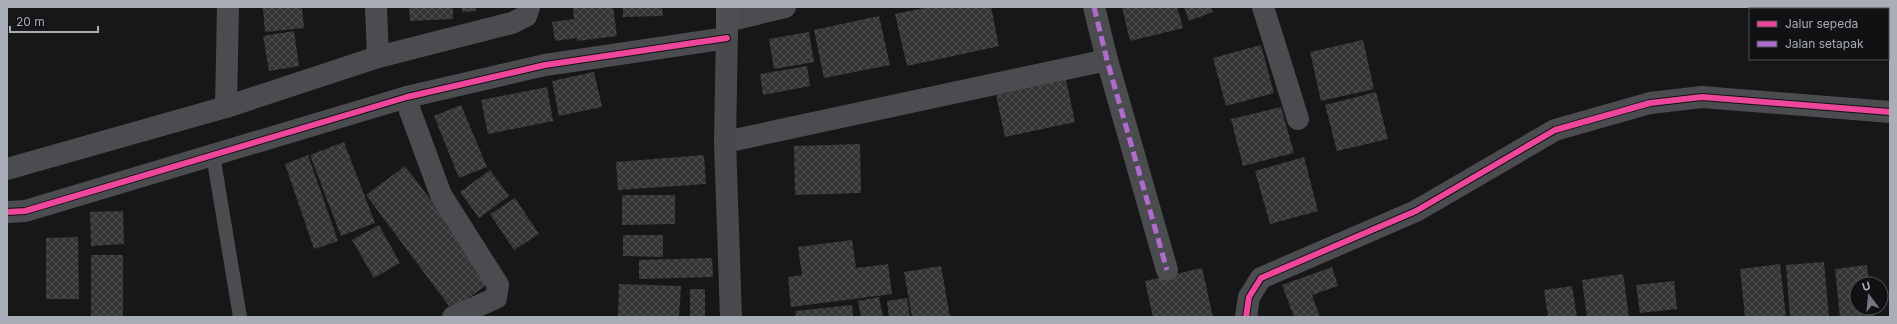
<svg xmlns="http://www.w3.org/2000/svg" width="1897" height="324" font-family="Inter,sans-serif">
	<style>
		.building { fill: url(#building-cross-hatch) }
		.lines { fill: none; stroke-linecap: round; stroke-linejoin: round }
		.service { stroke: #4b4c50; stroke-width: 14 }
		.minor { stroke: #4b4c50; stroke-width: 22 }
		.secondary { stroke: #4a4a4e; stroke-width: 22 }
		.primary { stroke: #4d4f52; stroke-width: 22 }
		.quiet { stroke: #b06ccc; stroke-width: 5; stroke-dasharray: 10 5; stroke-linecap: butt }
		.cycleway-casing { stroke: #111113; stroke-width: 8 }
		.cycleway { stroke: #ed469a; stroke-width: 6 }
	</style>
	<defs>
		<pattern id="building-cross-hatch" width="8" height="8" patternUnits="userSpaceOnUse"><rect width="8" height="8" fill="#353536"/><path d="M0 0l8 8M0 8l8-8" fill="none" stroke="#4f5051"/></pattern>
	</defs>
	<rect width="100%" height="100%" fill="#171717"/>
	<!-- building -->
	<g class="building">
		<path d="M302 7 304 28 265 32 263 8Z"/>
		<path d="M409 7H453V19L410 21Z"/>
		<path d="M462 7H476V11L462 12Z"/>
		<path d="M573 7H613L617 36 577 41V38L555 41 552 22 574 19Z"/>
		<path d="M623 7H662L663 16 623 17Z"/>
		<path d="M929 7H991L999 46 907 66 895 14Z"/>
		<path d="M1122 7H1177L1183 28 1130 41Z"/>
		<path d="M1184 7H1211L1213 12 1189 21Z"/>
		<path d="M879 16 890 65 824 78 814 30Z"/>
		<path d="M294 31 299 66 269 71 263 36Z"/>
		<path d="M809 32 814 62 774 69 769 39Z"/>
		<path d="M1363 40 1374 89 1321 101 1310 52Z"/>
		<path d="M1261 45 1274 93 1226 106 1213 58Z"/>
		<path d="M807 66 810 86 763 95 760 74Z"/>
		<path d="M594 72 602 107 559 116 552 81Z"/>
		<path d="M1066 80 1075 122 1005 137 996 95Z"/>
		<path d="M547 87 553 121 488 134 481 100Z"/>
		<path d="M1376 92 1388 139 1337 151 1325 105Z"/>
		<path d="M461 105 487 167 459 178 434 116Z"/>
		<path d="M1281 107 1294 153 1243 166 1231 119Z"/>
		<path d="M344 142 375 223 341 236 310 155Z"/>
		<path d="M860 144 861 193 795 195 794 146Z"/>
		<path d="M308 155 338 241 314 249 285 164Z"/>
		<path d="M704 155 706 184 618 190 616 162Z"/>
		<path d="M1304 157 1318 211 1270 224 1255 171Z"/>
		<path d="M405 166 492 281 452 310 366 195Z"/>
		<path d="M490 170 509 196 479 218 460 192Z"/>
		<path d="M622 195H675V224L622 225Z"/>
		<path d="M515 198 539 234 514 250 490 214Z"/>
		<path d="M123 211 124 244 91 246 90 212Z"/>
		<path d="M379 225 400 263 374 278 352 240Z"/>
		<path d="M623 235H663V257L623 256Z"/>
		<path d="M78 237 79 299H46V238Z"/>
		<path d="M852 240 856 268 888 264 892 294 791 307 788 277 802 275 798 247Z"/>
		<rect x="91" y="255" width="32" height="62"/>
		<path d="M712 258 713 277 639 279V260Z"/>
		<path d="M1824 262 1829 317H1790L1786 265Z"/>
		<path d="M1780 264 1786 317H1745L1740 269Z"/>
		<path d="M1867 265 1869 284H1857V308H1872L1873 317H1840L1835 269Z"/>
		<path d="M941 266 950 317H912L904 272Z"/>
		<path d="M1332 267 1338 286 1312 295 1320 317H1294L1282 285Z"/>
		<path d="M1202 268 1213 317H1153L1145 281Z"/>
		<path d="M1623 274 1629 317H1587L1582 280Z"/>
		<path d="M1674 281 1677 309 1640 313 1636 285Z"/>
		<path d="M619 284 681 286 679 317H618Z"/>
		<path d="M1572 286 1577 317H1548L1544 290Z"/>
		<rect x="690" y="289" width="15" height="28"/>
		<path d="M879 297 883 317H861L858 301Z"/>
		<path d="M907 298 910 317H889L887 301Z"/>
		<path d="M852 305 853 317H796L795 311Z"/>
	</g>
	<g class="lines">
		<!-- service -->
		<path class="service" d="M213 155 240 317"/>
		<!-- minor -->
		<g class="minor">
			<path d="M376 7 378 57"/>
			<path d="M1094 7 1107 60 1167 270"/>
			<path d="M1263 7 1298 119"/>
			<path d="M727 21 785 7"/>
			<path d="M407 97 410 111 441 195 498 285 496 298 453 317"/>
			<path d="M226 107 228 7"/>
			<path d="M725 142 1107 60"/>
			<path d="M7 169 226 107 378 57 512 23 526 16 529 7"/>
			<path d="M7 212 25 211 42 206 407 97 545 65 727 38"/>
			<path d="M1246 317 1249 297 1261 278 1416 211 1555 130 1650 103 1702 97 1890 112"/>
		</g>
		<!-- secondary -->
		<path class="secondary" d="M727 29 725 142 731 317"/>
		<!-- primary -->
		<path class="primary" d="M727 29V7"/>
		<!-- quiet -->
		<path class="quiet" d="M1094 7 1107 60 1167 270"/>
		<defs>
			<g id="cycleway">
				<path d="M7 212 25 211 42 206 407 97 545 65 727 38"/>
				<path d="M1246 317 1249 297 1261 278 1416 211 1555 130 1650 103 1702 97 1890 112"/>
			</g>
		</defs>
		<!-- cycleway casing -->
		<use href="#cycleway" class="cycleway-casing"/>
		<!-- cycleway -->
		<use href="#cycleway" class="cycleway"/>
	</g>
	<!-- border -->
	<rect width="1897" height="324" fill="none" stroke="#a8adb8" stroke-width="16"/>
	<!-- legend -->
	<rect x="1749" y="8" width="140" height="52" fill="#111113" stroke="#4d4f55"/>
	<rect x="1757" y="21" width="20" height="6" fill="#ed469a" stroke="#4d4f55"/>
	<text x="1785" y="28" font-size="12" fill="#a8adb8">Jalur sepeda</text>
	<rect x="1757" y="41" width="20" height="6" fill="#b06ccc" stroke="#4d4f55"/>
	<text x="1785" y="48" font-size="12" fill="#a8adb8">Jalan setapak</text>
	<!-- north arrow -->
	<g transform="translate(1869 296) rotate(344)"><circle r="19" fill="#111113" stroke="#4d4f55"/>
	<path d="M0-3L7 15L0 10L-7 15Z" fill="#757880"/>
	<text y="-6" font-size="11" font-weight="bold" text-anchor="middle" fill="#a8adb8">U</text>
	</g>
	<!-- scale -->
	<path d="M10 26v6h88v-6" fill="none" stroke="#a8adb8" stroke-width="2"/>
	<text x="16" y="26" font-size="12" fill="#a8adb8" stroke="#111113" stroke-width="3" paint-order="stroke">20 m</text>
</svg>
